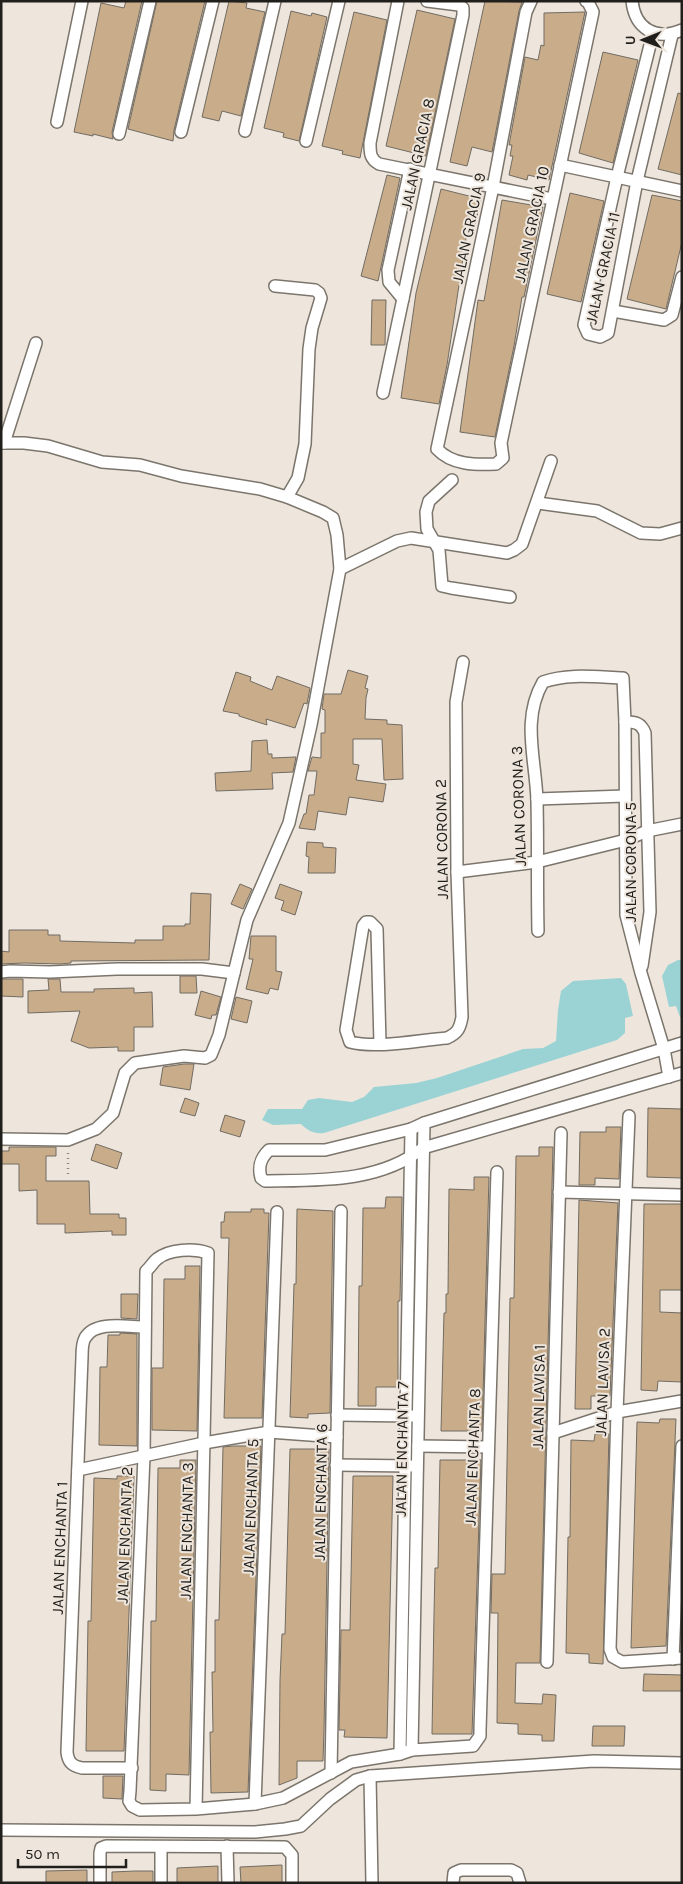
<svg xmlns="http://www.w3.org/2000/svg" width="683" height="1884" font-family="Karla,sans-serif">
	<style>
		.water { fill: #9bd3d5 }
		.building { fill: #c9ad8a; stroke: #716b62 }
		.lines { fill: none; stroke-linecap: round; stroke-linejoin: round }
		.minor-casing { stroke: #7b756c; stroke-width: 14 }
		.path { stroke: #8d8882; stroke-width: 2.5; stroke-dasharray: 1 4; stroke-linecap: butt }
		.minor { stroke: #fff; stroke-width: 11 }
		.labels { text-anchor: middle; stroke-width: 4; stroke-linejoin: round; paint-order: stroke }
		.street-label { font-size: 16px; fill: #211f1b; stroke: #eee6dd }
	</style>
	<rect width="100%" height="100%" fill="#eee6dd"/>
	<!-- water -->
	<g class="water">
		<path d="M678 960H682V1017H680L676 1006 669 1007 662 976 668 965Z"/>
		<path d="M621 978 626 984 633 1016 625 1018V1033L617 1040 324 1133C314 1134 308 1131 301 1124L273 1125 262 1120 268 1109H302L308 1100 319 1098 352 1102 364 1097 374 1087 416 1083 437 1078 523 1049 543 1048 556 1041 558 1010 561 991 573 981Z"/>
	</g>
	<!-- building -->
	<g class="building">
		<path d="M126 1H142L112 132 113 139 93 134V136L74 132 101 3 124 8Z"/>
		<path d="M157 1H205L174 130 173 141 128 129Z"/>
		<path d="M229 1 247 3 246 8 265 12 241 116 222 111 219 121 202 117Z"/>
		<path d="M485 1 522 2 519 11 492 152 472 147 467 166 450 162Z"/>
		<path d="M417 10 455 19 426 156 386 146Z"/>
		<path d="M291 11 311 16 312 13 327 17 299 141 283 137 284 133 264 128Z"/>
		<path d="M354 12 387 20 360 158 342 154 343 151 322 146Z"/>
		<path d="M585 12 549 180 528 175 527 180 509 175 513 156H510L512 145H509L525 57 538 60 541 45 544 46V13Z"/>
		<path d="M603 52 638 60 613 163 579 153Z"/>
		<path d="M678 93 682 94V175L658 169Z"/>
		<path d="M387 175 400 178 378 281 361 276Z"/>
		<path d="M441 189 481 199 473 233 467 232 447 365 439 404 401 398 416 293Z"/>
		<path d="M570 193 604 201 581 302 547 294Z"/>
		<path d="M652 195 682 201V242L666 309 627 299Z"/>
		<path d="M502 200 543 207 524 297H522L514 346 495 437 460 432 478 300 484 301Z"/>
		<path d="M372 300H386L385 345H371Z"/>
		<path d="M348 670 368 676 365 688 368 689 366 698 365 719 387 720V724L402 725 403 779 384 780 382 739H353V764L359 765 356 780 386 784 383 802 349 797 346 815 318 811 315 830 299 828 304 814H306L309 795H314L317 771H308L312 757 321 758V733H325V710L322 709 324 694H341Z"/>
		<path d="M236 672 251 677 250 681 272 690 277 676 310 688 307 704 304 703 295 728 266 719 267 725 239 716V714L223 711Z"/>
		<path d="M267 740 268 754H272V758L296 757 293 772 272 773 273 789 216 791 215 773 251 771 252 741Z"/>
		<path d="M307 842 323 843V847L336 848 335 873H308L309 857 306 856Z"/>
		<path d="M240 884 252 889 243 909 231 904Z"/>
		<path d="M280 884 302 892 295 915 281 910 284 901 275 898Z"/>
		<path d="M191 893 211 894 209 960 71 961V963L60 964 24 963 1 964V951L9 952V930H48V935H60V941L135 943V940H163V926H185V924H190Z"/>
		<path d="M251 936H276V971L282 972 278 990 270 988 268 994 246 989 253 959H249Z"/>
		<path d="M180 976H196L197 993H180Z"/>
		<path d="M1 979H23V997L1 996Z"/>
		<path d="M48 979H60L61 992H94V989L134 988V993L152 992 153 1027H134V1051H118V1047L89 1048 71 1041 80 1011 28 1013V991L49 990Z"/>
		<path d="M201 991 221 997 216 1015H212L211 1019 195 1015Z"/>
		<path d="M236 997 252 1001 247 1023 231 1019Z"/>
		<path d="M184 1064H194L190 1090 160 1085 163 1067Z"/>
		<path d="M185 1098 199 1103 195 1116 180 1112Z"/>
		<path d="M648 1108 682 1109V1178L647 1177Z"/>
		<path d="M225 1115 245 1121 240 1137 220 1131Z"/>
		<path d="M606 1127H621L619 1179 595 1178V1185H579L580 1132H606Z"/>
		<path d="M96 1144 122 1153 117 1169 91 1160Z"/>
		<path d="M9 1147H56V1156H46V1181H89L90 1214H119V1218H126V1235H112V1231L65 1233V1224H37V1190L19 1191V1164H1V1151H9Z"/>
		<path d="M539 1147H553L540 1663H516L515 1703 542 1704 543 1694 556 1695 554 1741H542V1735L518 1734V1724L497 1723 498 1613H491L492 1574H505L510 1298H514L516 1156H539Z"/>
		<path d="M474 1177H489L482 1431H441L444 1313H446V1294H448L449 1189 474 1190Z"/>
		<path d="M386 1197H402L400 1301H398V1387H376V1406H358L359 1286H362L363 1208H385Z"/>
		<path d="M579 1200 618 1203 610 1396H591V1409H575Z"/>
		<path d="M644 1204H682V1290H660V1312L682 1313V1382L658 1381 657 1391 641 1390Z"/>
		<path d="M251 1209H264V1213H269L262 1418H224L229 1238H221V1222H224L225 1212H251Z"/>
		<path d="M297 1209 333 1211 330 1413 308 1414V1418L290 1417 294 1284H296Z"/>
		<path d="M185 1266H200L197 1431 152 1430V1368H163L164 1279H185Z"/>
		<path d="M121 1294H138L137 1319 121 1318Z"/>
		<path d="M120 1333 137 1334V1446L99 1445 100 1367H107L108 1335H120Z"/>
		<path d="M660 1419H676L666 1646 631 1648 637 1422 659 1423Z"/>
		<path d="M595 1434H609L603 1664 589 1663V1654L566 1653 568 1537H570L571 1440 594 1441Z"/>
		<path d="M233 1446H261L248 1792 211 1793 210 1732H213L212 1672H215V1620H219L223 1447Z"/>
		<path d="M290 1449H329L324 1730 323 1761H297V1778L279 1785 280 1680 282 1634H285Z"/>
		<path d="M180 1460H196L189 1775 166 1774V1791L150 1790 151 1621H156L158 1468H180Z"/>
		<path d="M440 1460H481L472 1734H432L434 1614 435 1568H438Z"/>
		<path d="M117 1476H134L124 1751H86L88 1621H91L94 1478 117 1479Z"/>
		<path d="M353 1476H393L387 1738 344 1737 345 1730H339L341 1630H350Z"/>
		<path d="M644 1674 682 1675V1691H643Z"/>
		<path d="M593 1726H625L624 1746H592Z"/>
		<path d="M103 1776H123L122 1799 103 1798Z"/>
		<path d="M282 1865V1883H241L240 1867Z"/>
		<path d="M218 1866V1883H177V1868Z"/>
		<path d="M87 1870V1883H46V1871Z"/>
		<path d="M135 1871H153V1883H112V1872Z"/>
	</g>
	<g class="lines">
		<defs>
			<g id="minor">
				<path d="M398 1 370 143C370 153 370 159 379 164L552 199"/>
				<path d="M531 1 526 12 493 187 437 449C452 465 475 465 496 464L503 458 501 443 593 12 588 2 586 1"/>
				<path d="M632 1C635 29 656 41 682 30"/>
				<path d="M653 33 617 177 584 325 588 334 600 337 608 333 637 181 672 35"/>
				<path d="M57 122 82 1"/>
				<path d="M245 131 275 1"/>
				<path d="M181 132 213 1"/>
				<path d="M119 134 150 1"/>
				<path d="M306 141 339 1"/>
				<path d="M560 165 682 191"/>
				<path d="M275 286 315 290 319 293 321 298 312 328 309 349 305 444 298 478 287 497"/>
				<path d="M403 299 389 282 388 270 410 169"/>
				<path d="M613 311 664 320 672 315 682 277"/>
				<path d="M383 393 463 15V8L459 5 427 1"/>
				<path d="M1 443H24L48 446 102 462 140 465 181 476 260 489 287 497 323 512 333 518 337 535 340 569 311 725 289 823 247 920 234 973 202 969H117L50 972 10 971 1 972"/>
				<path d="M4 443 36 343"/>
				<path d="M452 480 429 501 426 512 427 529 439 550 442 586 451 588 510 597"/>
				<path d="M538 503 597 511 641 533 660 534 682 528"/>
				<path d="M340 569 397 541 411 538 507 553 514 550 522 544 551 461"/>
				<path d="M625 722C636 722 641 723 645 733L650 912 642 966"/>
				<path d="M537 799 625 796"/>
				<path d="M457 872 537 862 626 840 647 831 682 824"/>
				<path d="M538 931C537 888 538 845 537 801 536 760 521 720 543 682 568 673 596 677 623 678L625 722 626 915 641 973 664 1049 669 1077"/>
				<path d="M682 1043 424 1123 411 1129 325 1150H269C260 1159 258 1167 261 1178L265 1181C319 1180 379 1183 423 1148L682 1073"/>
				<path d="M380 1044 377 929 370 922H366L363 926 346 1030 350 1042C377 1049 419 1040 447 1038 458 1033 460 1028 462 1017L457 872 456 702 463 662"/>
				<path d="M629 1116 617 1412 610 1649 613 1657 622 1662 682 1658"/>
				<path d="M1 1139 68 1140 96 1129 113 1113 125 1073 135 1063 184 1056 205 1058 211 1055 219 1035 234 973"/>
				<path d="M559 1192 682 1195"/>
				<path d="M337 1415 412 1416"/>
				<path d="M553 1433 617 1412 682 1401"/>
				<path d="M418 1446 488 1447"/>
				<path d="M336 1465 411 1466"/>
				<path d="M78 1470 204 1443 269 1432 337 1437"/>
				<path d="M673 1659 682 1446"/>
				<path d="M547 1662 561 1133"/>
				<path d="M412 1750 424 1123"/>
				<path d="M400 1754 411 1129"/>
				<path d="M132 1768H82C72 1766 68 1762 67 1752L82 1357C82 1352 82 1343 85 1338 95 1320 128 1327 145 1327"/>
				<path d="M331 1773 341 1211"/>
				<path d="M370 1776 372 1883"/>
				<path d="M255 1804 277 1212"/>
				<path d="M196 1809 208 1253C194 1248 169 1249 157 1259 153 1262 150 1268 146 1271L144 1456 130 1791 129 1801 132 1806 140 1810 196 1809 255 1804 283 1798 351 1762 400 1754 412 1750 473 1746 480 1736V1730L497 1172"/>
				<path d="M1 1830 255 1832 285 1829 301 1826 330 1799 356 1780 370 1776 594 1761 682 1763"/>
				<path d="M227 1846 228 1883"/>
				<path d="M161 1847V1883"/>
				<path d="M100 1883V1853L101 1848 106 1846 285 1847 292 1855V1883"/>
				<path d="M453 1883 454 1873 461 1870H511L517 1873 520 1883"/>
			</g>
		</defs>
		<!-- minor casing -->
		<use href="#minor" class="minor-casing"/>
		<!-- path -->
		<path class="path" d="M68 1174V1151"/>
		<!-- minor -->
		<use href="#minor" class="minor"/>
	</g>
	<g class="labels">
		<!-- street labels -->
		<g class="street-label">
			<text transform="translate(417 154) rotate(-78)" y="6">JALAN GRACIA 8</text>
			<text transform="translate(531 224) rotate(-78)" y="6">JALAN GRACIA 10</text>
			<text transform="translate(468 228) rotate(-78)" y="6">JALAN GRACIA 9</text>
			<text transform="translate(602 268) rotate(-78)" y="6">JALAN GRACIA 11</text>
			<text transform="translate(518 806) rotate(-92)" y="6">JALAN CORONA 3</text>
			<text transform="translate(441 839) rotate(-91)" y="6">JALAN CORONA 2</text>
			<text transform="translate(630 862) rotate(-90)" y="6">JALAN CORONA 5</text>
			<text transform="translate(602 1382) rotate(-88)" y="6">JALAN LAVISA 2</text>
			<text transform="translate(538 1397) rotate(-89)" y="6">JALAN LAVISA 1</text>
			<text transform="translate(401 1449) rotate(-89)" y="6">JALAN ENCHANTA 7</text>
			<text transform="translate(472 1457) rotate(-88)" y="6">JALAN ENCHANTA 8</text>
			<text transform="translate(320 1492) rotate(-89)" y="6">JALAN ENCHANTA 6</text>
			<text transform="translate(250 1507) rotate(-88)" y="6">JALAN ENCHANTA 5</text>
			<text transform="translate(186 1531) rotate(-89)" y="6">JALAN ENCHANTA 3</text>
			<text transform="translate(124 1535) rotate(-88)" y="6">JALAN ENCHANTA 2</text>
			<text transform="translate(59 1548) rotate(-88)" y="6">JALAN ENCHANTA 1</text>
		</g>
	</g>
	<!-- border -->
	<rect width="683" height="1884" fill="none" stroke="#211f1b" stroke-width="5"/>
	<!-- north arrow -->
	<g transform="translate(643 40) rotate(269)" stroke="#eee6dd" stroke-width="4" paint-order="stroke">
	<path d="M0-4L9 19L0 12L-9 19Z" fill="#211f1b"/>
	<text y="-8" font-size="14" font-weight="bold" text-anchor="middle" fill="#211f1b">U</text>
	</g>
	<!-- scale -->
	<path d="M18 1859v8h108v-8" fill="none" stroke="#211f1b" stroke-width="2.5"/>
	<text x="25" y="1859" font-size="15" fill="#211f1b" stroke="#eee6dd" stroke-width="4" paint-order="stroke">50 m</text>
</svg>
